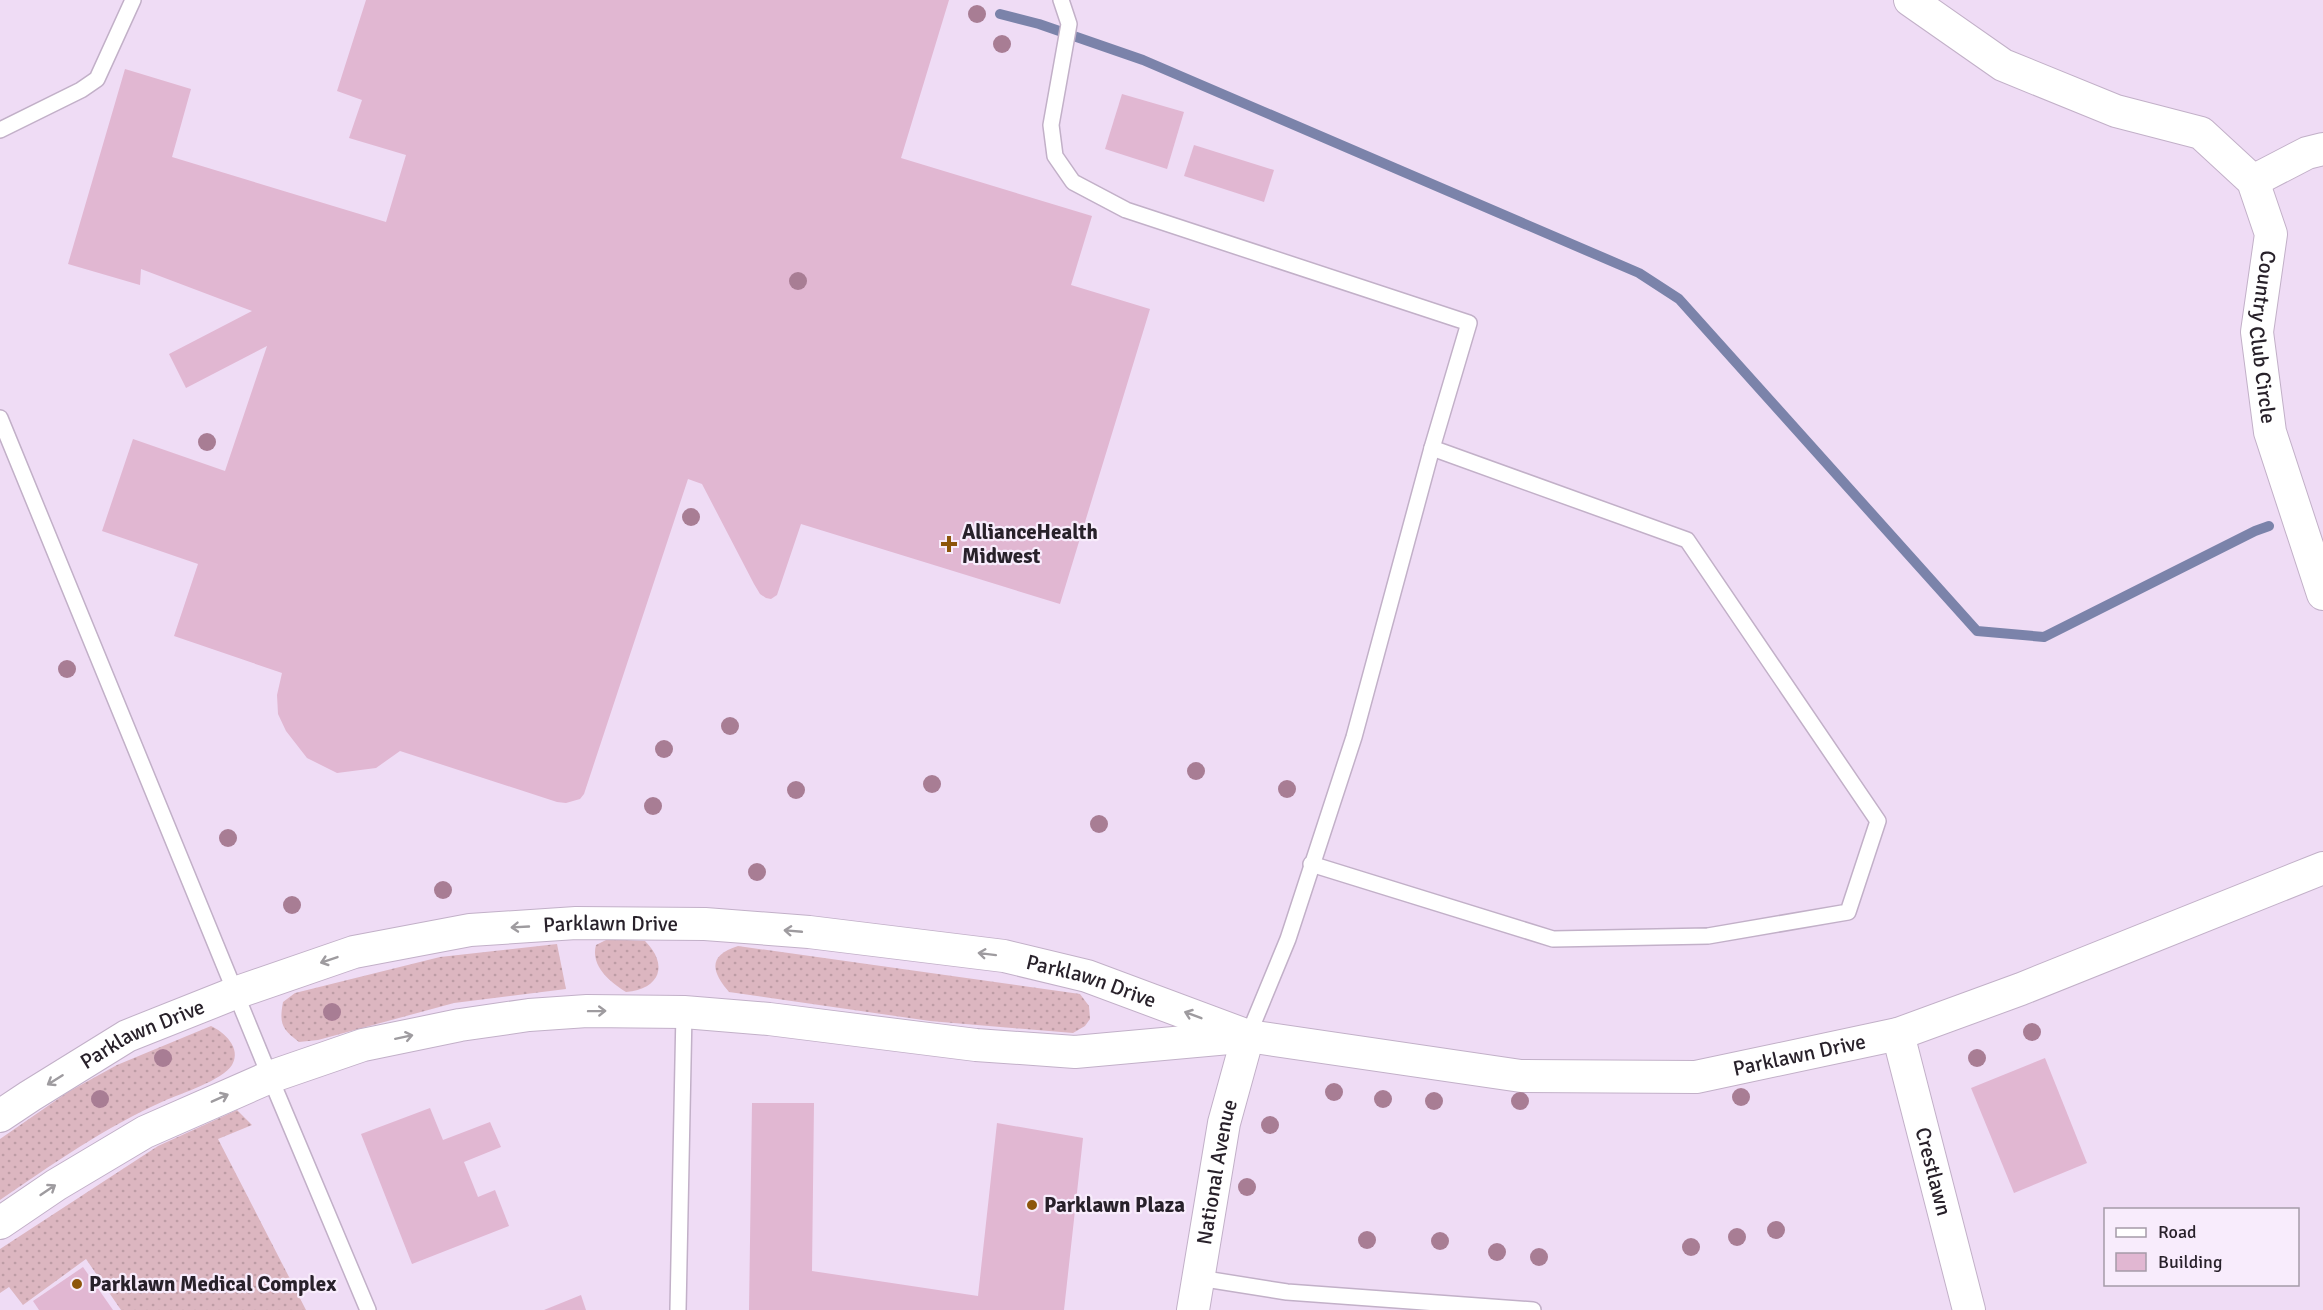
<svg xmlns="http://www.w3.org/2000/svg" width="2323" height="1310" font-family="Signika,sans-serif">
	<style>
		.grass { fill: url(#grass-dots) }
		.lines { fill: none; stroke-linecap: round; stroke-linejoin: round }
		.stream { stroke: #7b83aa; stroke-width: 10 }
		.building { fill: #e1b7d2 }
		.service-casing { stroke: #c2b0c8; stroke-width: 18 }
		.minor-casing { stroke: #c2b0c8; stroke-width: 34 }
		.service { stroke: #fff; stroke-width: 15 }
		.minor { stroke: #fff; stroke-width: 32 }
		.tree { fill: #a87d94 }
		.oneway { stroke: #9e9b9f }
		.poi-dot { fill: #8d560b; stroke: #f8ecfc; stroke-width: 2 }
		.labels { text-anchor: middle; stroke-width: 4.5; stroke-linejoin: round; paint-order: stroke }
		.street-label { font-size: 21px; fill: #28212a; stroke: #f8ecfc }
		.poi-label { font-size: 21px; font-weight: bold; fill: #28212a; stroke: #f8ecfc; text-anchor: start }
	</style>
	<defs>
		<pattern id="grass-dots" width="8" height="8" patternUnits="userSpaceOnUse" patternTransform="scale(1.5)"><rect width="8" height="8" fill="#dcb6c0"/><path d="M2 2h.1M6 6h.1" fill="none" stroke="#bd9ca5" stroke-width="1.8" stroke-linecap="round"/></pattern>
	</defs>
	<rect width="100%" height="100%" fill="#efdcf5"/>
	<!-- grass -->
	<g class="grass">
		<path d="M608 939 645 941C669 965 660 989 626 992 611 983 590 966 596 945Z"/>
		<path d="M557 944 566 989 454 1003 318 1040 299 1042C282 1029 279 1024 283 1002L295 993 440 957Z"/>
		<path d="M738 946 1080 994 1089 1006 1090 1019 1085 1026 1073 1033 930 1021 729 992C710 970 709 955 738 946Z"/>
		<path d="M211 1026C224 1032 242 1048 232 1065 223 1080 180 1094 164 1101 105 1127 53 1164 0 1200V1139L68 1092 117 1065Z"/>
		<path d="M237 1110 252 1125 218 1139 306 1310H121L86 1259 23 1305 9 1287 0 1293V1249L158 1146Z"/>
	</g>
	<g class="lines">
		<!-- stream -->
		<path class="stream" d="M1000 14 1039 24 1143 60 1639 273 1679 299 1977 631 2044 637 2255 531 2269 526"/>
	</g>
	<!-- building -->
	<g class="building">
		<path d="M366 0H949L901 158 1092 216 1071 285 1150 309 1060 604 801 524 777 595 771 599 766 598 760 594 754 584 702 484 688 479 584 794 580 799 566 803 557 802 400 751 376 768 337 773 307 758 286 731 278 714 277 695 282 673 174 636 198 564 102 531 133 439 225 471 267 346 186 388 169 354 252 311 141 269 140 285 68 264 125 69 191 89 172 157 386 222 406 155 349 138 362 100 337 91Z"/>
		<path d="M1122 94 1184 112 1167 169 1105 149Z"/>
		<path d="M1194 145 1274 170 1264 202 1184 176Z"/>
		<path d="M2045 1058 2087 1163 2014 1193 1971 1088Z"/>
		<path d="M752 1103H814L812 1271 978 1296 997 1123 1083 1138 1064 1310H749Z"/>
		<path d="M430 1108 443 1140 490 1122 501 1147 464 1162 478 1197 495 1190 509 1226 412 1264 361 1134Z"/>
		<path d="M83 1267 113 1310H39L33 1301Z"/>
		<path d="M581 1295 586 1310H544Z"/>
	</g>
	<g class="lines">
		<defs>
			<g id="service">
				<path d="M1061 0 1069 24 1051 125 1055 156 1073 182 1126 210 1469 323 1432 448 1354 737 1288 939 1248 1036"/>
				<path d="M0 130 81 90 97 79 133 0"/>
				<path d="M0 418 270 1077 368 1310"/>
				<path d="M1311 864 1553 939 1708 936 1848 912 1878 821 1687 540 1432 448"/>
				<path d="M1199 1278 1287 1292 1533 1310"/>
				<path d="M678 1310 684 1012"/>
			</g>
			<g id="minor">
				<path id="s1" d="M1910 0 2003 65 2116 111 2201 133 2253 181 2271 234 2257 332 2270 432 2323 594"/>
				<path d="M2253 181 2307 153 2323 149"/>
				<path id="s2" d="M1898 1034 1969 1310"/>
				<path id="s3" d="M0 1116 30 1096 127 1036 235 993 354 952 470 930 576 923 705 924 809 932 1004 956 1087 976 1248 1036 1521 1076 1696 1077 1898 1034 2021 989 2323 868"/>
				<path d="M0 1223 56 1185 145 1132 270 1077 363 1045 460 1025 529 1015 587 1011 684 1012 769 1019 976 1045 1075 1052 1240 1037"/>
				<path id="s4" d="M1193 1310 1224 1123 1248 1036"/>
			</g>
		</defs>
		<!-- service casing -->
		<use href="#service" class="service-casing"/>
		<!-- minor casing -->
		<use href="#minor" class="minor-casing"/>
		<!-- service -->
		<use href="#service" class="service"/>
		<!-- minor -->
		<use href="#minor" class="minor"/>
	</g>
	<!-- trees -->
	<g class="tree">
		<circle cx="977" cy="14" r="9"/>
		<circle cx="1002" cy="44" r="9"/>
		<circle cx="798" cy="281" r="9"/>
		<circle cx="207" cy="442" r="9"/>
		<circle cx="691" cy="517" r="9"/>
		<circle cx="67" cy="669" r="9"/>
		<circle cx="730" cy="726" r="9"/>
		<circle cx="664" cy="749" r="9"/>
		<circle cx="1196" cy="771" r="9"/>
		<circle cx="932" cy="784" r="9"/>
		<circle cx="1287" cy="789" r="9"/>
		<circle cx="796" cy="790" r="9"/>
		<circle cx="653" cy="806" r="9"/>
		<circle cx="1099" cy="824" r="9"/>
		<circle cx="228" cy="838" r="9"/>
		<circle cx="757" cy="872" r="9"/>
		<circle cx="443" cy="890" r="9"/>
		<circle cx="292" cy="905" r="9"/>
		<circle cx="332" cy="1012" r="9"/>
		<circle cx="2032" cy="1032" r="9"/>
		<circle cx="163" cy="1058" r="9"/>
		<circle cx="1977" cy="1058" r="9"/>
		<circle cx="1334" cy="1092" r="9"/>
		<circle cx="1741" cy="1097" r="9"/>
		<circle cx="100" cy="1099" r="9"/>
		<circle cx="1383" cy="1099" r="9"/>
		<circle cx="1434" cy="1101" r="9"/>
		<circle cx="1520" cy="1101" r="9"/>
		<circle cx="1270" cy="1125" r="9"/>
		<circle cx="1247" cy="1187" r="9"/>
		<circle cx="1776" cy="1230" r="9"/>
		<circle cx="1737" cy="1237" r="9"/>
		<circle cx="1367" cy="1240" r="9"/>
		<circle cx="1440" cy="1241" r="9"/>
		<circle cx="1691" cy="1247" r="9"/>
		<circle cx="1497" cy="1252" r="9"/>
		<circle cx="1539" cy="1257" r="9"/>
	</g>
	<!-- one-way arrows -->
	<defs><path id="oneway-shaft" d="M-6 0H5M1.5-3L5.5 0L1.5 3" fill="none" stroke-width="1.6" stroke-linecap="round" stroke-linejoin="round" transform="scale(1.5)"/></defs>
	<g class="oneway">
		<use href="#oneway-shaft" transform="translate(520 927) rotate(177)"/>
		<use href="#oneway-shaft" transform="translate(793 931) rotate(-175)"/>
		<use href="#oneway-shaft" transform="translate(987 954) rotate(-173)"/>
		<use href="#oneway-shaft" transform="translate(329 960) rotate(161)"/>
		<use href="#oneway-shaft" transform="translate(597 1011) rotate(-1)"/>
		<use href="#oneway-shaft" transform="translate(1193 1015) rotate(-159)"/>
		<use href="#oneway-shaft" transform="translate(404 1037) rotate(-12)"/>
		<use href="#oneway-shaft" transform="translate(55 1080) rotate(148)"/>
		<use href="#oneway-shaft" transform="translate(220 1098) rotate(-24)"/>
		<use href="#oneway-shaft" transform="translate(48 1190) rotate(-34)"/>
	</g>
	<!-- markers -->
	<g class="poi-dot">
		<path d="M946 535h6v6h6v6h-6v6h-6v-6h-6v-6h6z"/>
		<circle cx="1032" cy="1205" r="6"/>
		<circle cx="77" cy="1284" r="6"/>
	</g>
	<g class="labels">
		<!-- street labels -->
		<g class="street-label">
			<text dy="7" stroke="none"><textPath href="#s1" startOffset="554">Country Club Circle</textPath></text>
			<text dy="7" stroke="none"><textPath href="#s3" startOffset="651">Parklawn Drive</textPath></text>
			<text dy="7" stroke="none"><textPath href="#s3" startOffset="1137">Parklawn Drive</textPath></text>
			<text dy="7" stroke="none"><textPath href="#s3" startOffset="165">Parklawn Drive</textPath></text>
			<text dy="7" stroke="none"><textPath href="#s3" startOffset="1860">Parklawn Drive</textPath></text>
			<text dy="7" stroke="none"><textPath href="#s4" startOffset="140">National Avenue</textPath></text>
			<text dy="7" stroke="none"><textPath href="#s2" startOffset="142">Crestlawn</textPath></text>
		</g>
		<!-- poi labels -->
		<g class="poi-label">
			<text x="962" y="539">AllianceHealth<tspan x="962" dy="24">Midwest</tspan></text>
			<text x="1044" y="1212">Parklawn Plaza</text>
			<text x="89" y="1291">Parklawn Medical Complex</text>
		</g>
	</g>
	<!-- legend -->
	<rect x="2104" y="1208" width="195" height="78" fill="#f8ecfc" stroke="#a59ba8" stroke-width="1.5"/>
	<rect x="2116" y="1228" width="30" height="9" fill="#ffffff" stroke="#a59ba8" stroke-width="1.5"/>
	<text x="2158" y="1238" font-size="18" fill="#28212a">Road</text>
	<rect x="2116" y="1253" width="30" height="18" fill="#e1b7d2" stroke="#a59ba8" stroke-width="1.5"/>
	<text x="2158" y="1268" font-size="18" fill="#28212a">Building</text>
</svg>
